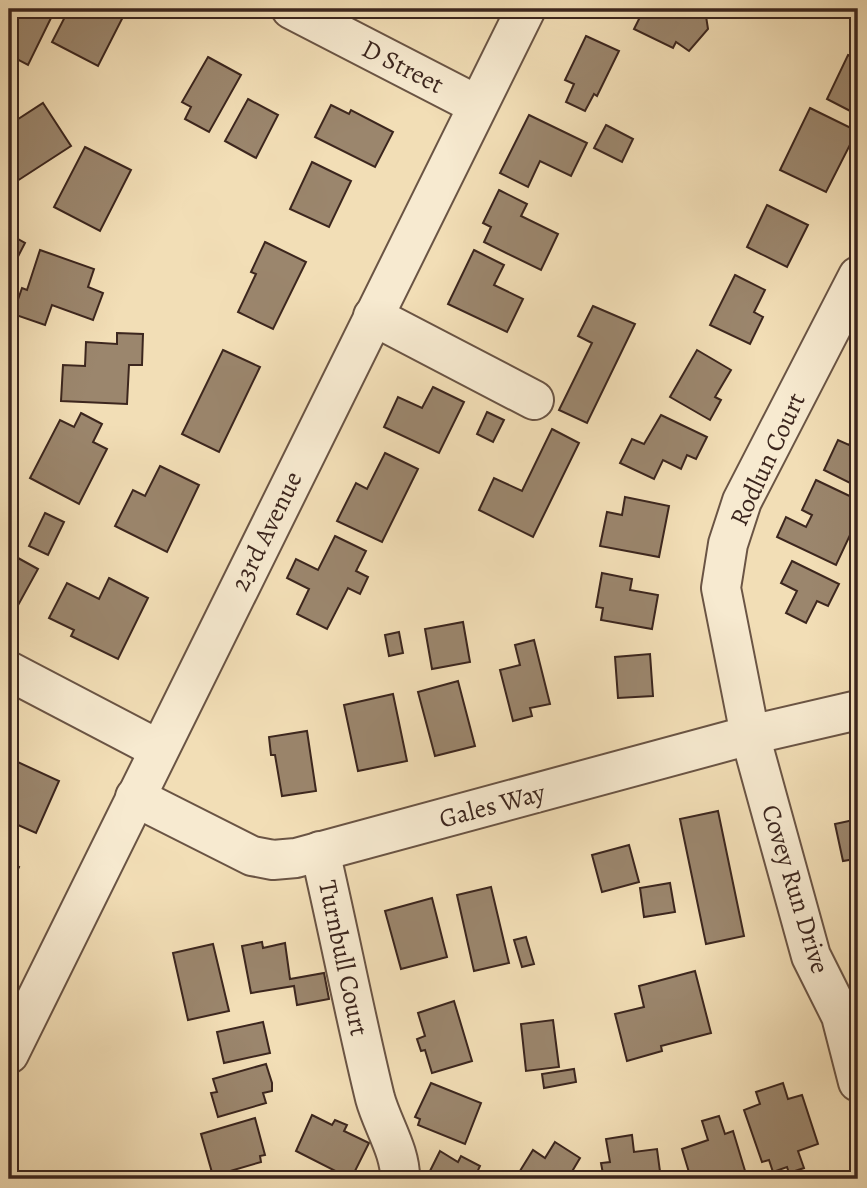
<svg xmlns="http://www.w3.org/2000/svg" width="867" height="1188" font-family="Alegreya,serif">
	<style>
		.building { fill: #9b866d; stroke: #3c261e; stroke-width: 2 }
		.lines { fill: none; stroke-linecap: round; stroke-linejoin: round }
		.minor-casing { stroke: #6a5444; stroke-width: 42 }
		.minor { stroke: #f7ead0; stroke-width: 38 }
		.labels { text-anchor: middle; stroke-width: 7; stroke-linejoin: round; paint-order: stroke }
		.street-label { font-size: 26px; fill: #3c261e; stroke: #f7ead0 }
	</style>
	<rect width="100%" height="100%" fill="#f2deb6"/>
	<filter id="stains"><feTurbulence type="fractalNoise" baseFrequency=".00286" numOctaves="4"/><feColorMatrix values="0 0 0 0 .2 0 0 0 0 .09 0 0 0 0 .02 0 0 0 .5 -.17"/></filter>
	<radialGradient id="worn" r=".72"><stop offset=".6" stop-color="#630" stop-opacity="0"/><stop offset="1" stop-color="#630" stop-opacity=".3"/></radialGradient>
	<!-- building -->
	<g class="building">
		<path d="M18 9H37L52 16 28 65 9 55V27Z"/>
		<path d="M69 9H127L98 66 52 42Z"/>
		<path d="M644 9H695L706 16 708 29 689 51 676 42 673 48 634 29Z"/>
		<path d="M586 36 619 51 597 96 594 94 585 111 566 102 574 84 565 80Z"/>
		<path d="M848 55 858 60V115L827 99Z"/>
		<path d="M208 57 241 75 209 132 185 119 191 107 182 102Z"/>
		<path d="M248 99 278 115 256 158 225 141Z"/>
		<path d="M43 103 71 146 14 183 9 176V125Z"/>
		<path d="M331 105 349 114 351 110 393 132 375 167 315 137Z"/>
		<path d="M810 108 857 131 826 192 780 170Z"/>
		<path d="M529 115 587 143 571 176 540 161 528 187 500 173Z"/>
		<path d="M606 125 633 139 622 162 594 148Z"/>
		<path d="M85 147 131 170 100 231 54 207Z"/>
		<path d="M312 162 351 181 329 227 290 209Z"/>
		<path d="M499 190 527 204 521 216 558 234 541 270 484 242 491 227 483 223Z"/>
		<path d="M767 205 808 225 787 267 747 247Z"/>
		<path d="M9 234 25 243 9 274Z"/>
		<path d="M265 242 306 262 273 329 238 312 256 274 251 272Z"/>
		<path d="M40 250 94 269 88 287 103 293 93 320 52 305 45 325 13 314 22 288 27 290Z"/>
		<path d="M474 250 504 265 494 285 523 299 507 332 448 304Z"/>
		<path d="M735 275 765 290 754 312 763 317 750 344 710 325Z"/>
		<path d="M593 306 635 324 587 423 559 410 592 343 578 336Z"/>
		<path d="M117 333 143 334 142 365H129L127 404 61 401 63 365 85 366 86 342 117 344Z"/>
		<path d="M223 350 260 367 219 452 182 434Z"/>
		<path d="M697 350 731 370 715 397 721 400 710 420 670 397Z"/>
		<path d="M433 387 464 402 439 453 384 427 398 397 422 408Z"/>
		<path d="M487 412 504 420 493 442 477 434Z"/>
		<path d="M81 413 102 424 93 442 107 449 79 504 30 478 60 420 74 427Z"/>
		<path d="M661 415 707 437 696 459 687 455 681 469 663 460 654 479 620 463 632 439 644 444Z"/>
		<path d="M858 427V487L824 470 838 440 849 445Z"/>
		<path d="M552 429 579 443 533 537 479 510 494 478 522 491Z"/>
		<path d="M385 453 418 469 382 542 337 521 356 483 367 489Z"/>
		<path d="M160 466 199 485 167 552 115 526 133 490 145 496Z"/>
		<path d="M816 480 858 500V518L836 565 777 537 786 517 806 527 812 515 802 510Z"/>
		<path d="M625 497 669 506 659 557 600 546 607 512 622 515Z"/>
		<path d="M45 513 64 522 48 555 29 546Z"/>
		<path d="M335 536 366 551 356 571 368 577 360 594 348 588 327 629 297 614 309 589 287 578 296 559 318 570Z"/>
		<path d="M9 553 38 569 16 609 9 605Z"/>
		<path d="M792 561 839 584 828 606 817 601 806 623 786 613 797 591 781 583Z"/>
		<path d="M602 573 632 579 630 590 658 595 652 629 601 620 603 608 596 607Z"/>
		<path d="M109 578 148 598 118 659 71 636 74 630 49 618 67 583 99 599Z"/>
		<path d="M463 622 470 662 432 669 425 629Z"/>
		<path d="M399 632 403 653 389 656 385 635Z"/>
		<path d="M534 640 550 704 530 708 532 716 513 721 500 670 520 665 515 645Z"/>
		<path d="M650 654 653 696 618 698 615 657Z"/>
		<path d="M458 681 475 746 435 756 418 692Z"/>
		<path d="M393 694 407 761 358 771 344 705Z"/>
		<path d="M307 731 316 791 282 796 275 755H271L269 737Z"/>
		<path d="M9 758 59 781 36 833 9 821Z"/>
		<path d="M718 811 744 936 706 944 680 819Z"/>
		<path d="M858 819V872L855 859 843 861 835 824Z"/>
		<path d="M629 845 639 882 602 892 592 855Z"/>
		<path d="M9 862 19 867 9 887Z"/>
		<path d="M670 883 675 912 644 917 640 888Z"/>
		<path d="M491 887 509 963 474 971 457 895Z"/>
		<path d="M432 898 447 957 401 969 385 911Z"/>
		<path d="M526 937 534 964 522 967 514 940Z"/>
		<path d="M262 942 263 948 285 943 290 979 324 973 329 999 297 1005 294 986 251 993 242 946Z"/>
		<path d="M213 944 229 1011 188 1020 173 953Z"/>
		<path d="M695 971 711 1033 661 1046 662 1051 627 1061 615 1014 644 1007 639 986Z"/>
		<path d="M454 1001 472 1061 432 1073 425 1050 421 1051 417 1039 425 1036 418 1013Z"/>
		<path d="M553 1020 559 1067 526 1071 521 1024Z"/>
		<path d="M263 1022 270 1053 224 1063 217 1032Z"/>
		<path d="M266 1064 272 1083V1091L263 1093 266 1103 218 1117 211 1093 217 1092 213 1079Z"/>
		<path d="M574 1069 576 1082 544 1088 542 1074Z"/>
		<path d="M431 1083 481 1103 465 1144 418 1125 420 1119 415 1117Z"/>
		<path d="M783 1083 788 1099 802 1095 818 1144 798 1151 804 1168 789 1173 787 1167 773 1172 769 1160 762 1162 744 1110 760 1104 756 1092Z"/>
		<path d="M312 1115 332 1125 335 1120 347 1125 344 1131 369 1143 351 1179 296 1151Z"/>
		<path d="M719 1116 725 1134 733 1131 746 1174 728 1179H691L682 1149 708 1140 702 1121Z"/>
		<path d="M255 1118 265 1155 260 1156 261 1162 213 1176 201 1134Z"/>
		<path d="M632 1135 634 1152 657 1149 661 1179H604L601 1163 610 1162 606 1139Z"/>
		<path d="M555 1142 580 1158 570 1175 577 1179H515L533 1150 545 1158Z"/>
		<path d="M440 1151 458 1162 461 1156 480 1166 474 1179H429L433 1173 430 1171Z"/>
	</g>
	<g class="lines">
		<defs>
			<g id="minor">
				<path d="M291 9 477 105"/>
				<path d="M858 276 742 501 728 544 721 588 750 735 811 956 841 1016 858 1082"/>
				<path d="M373 316 534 400"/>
				<path d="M9 671 158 749"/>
				<path d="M135 797 252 856 273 860 296 858 750 735 858 710"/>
				<path d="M320 851C339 933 355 1016 375 1098 382 1124 401 1152 400 1179"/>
				<path d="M9 1054 526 9"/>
			</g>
		</defs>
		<!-- minor casing -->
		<use href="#minor" class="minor-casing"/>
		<!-- minor -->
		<use href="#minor" class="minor"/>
	</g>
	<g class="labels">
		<!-- street labels -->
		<g class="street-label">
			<text transform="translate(403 66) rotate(27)" y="9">D Street</text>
			<text transform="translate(767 459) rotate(-65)" y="9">Rodlun Court</text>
			<text transform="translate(266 531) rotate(-64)" y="9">23rd Avenue</text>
			<text transform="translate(492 805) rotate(-15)" y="9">Gales Way</text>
			<text transform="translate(796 889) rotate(73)" y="9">Covey Run Drive</text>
			<text transform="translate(344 958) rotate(78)" y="9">Turnbull Court</text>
		</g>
	</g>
	<!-- margin -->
	<rect width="867" height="1188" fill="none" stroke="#f2deb6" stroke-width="35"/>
	<rect x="10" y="10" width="846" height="1167" fill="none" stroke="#3c261e" stroke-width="3.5"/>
	<rect x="18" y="18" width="832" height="1153" fill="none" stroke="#3c261e" stroke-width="2"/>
	<rect width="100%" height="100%" filter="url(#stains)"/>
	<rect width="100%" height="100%" fill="url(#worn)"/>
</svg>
